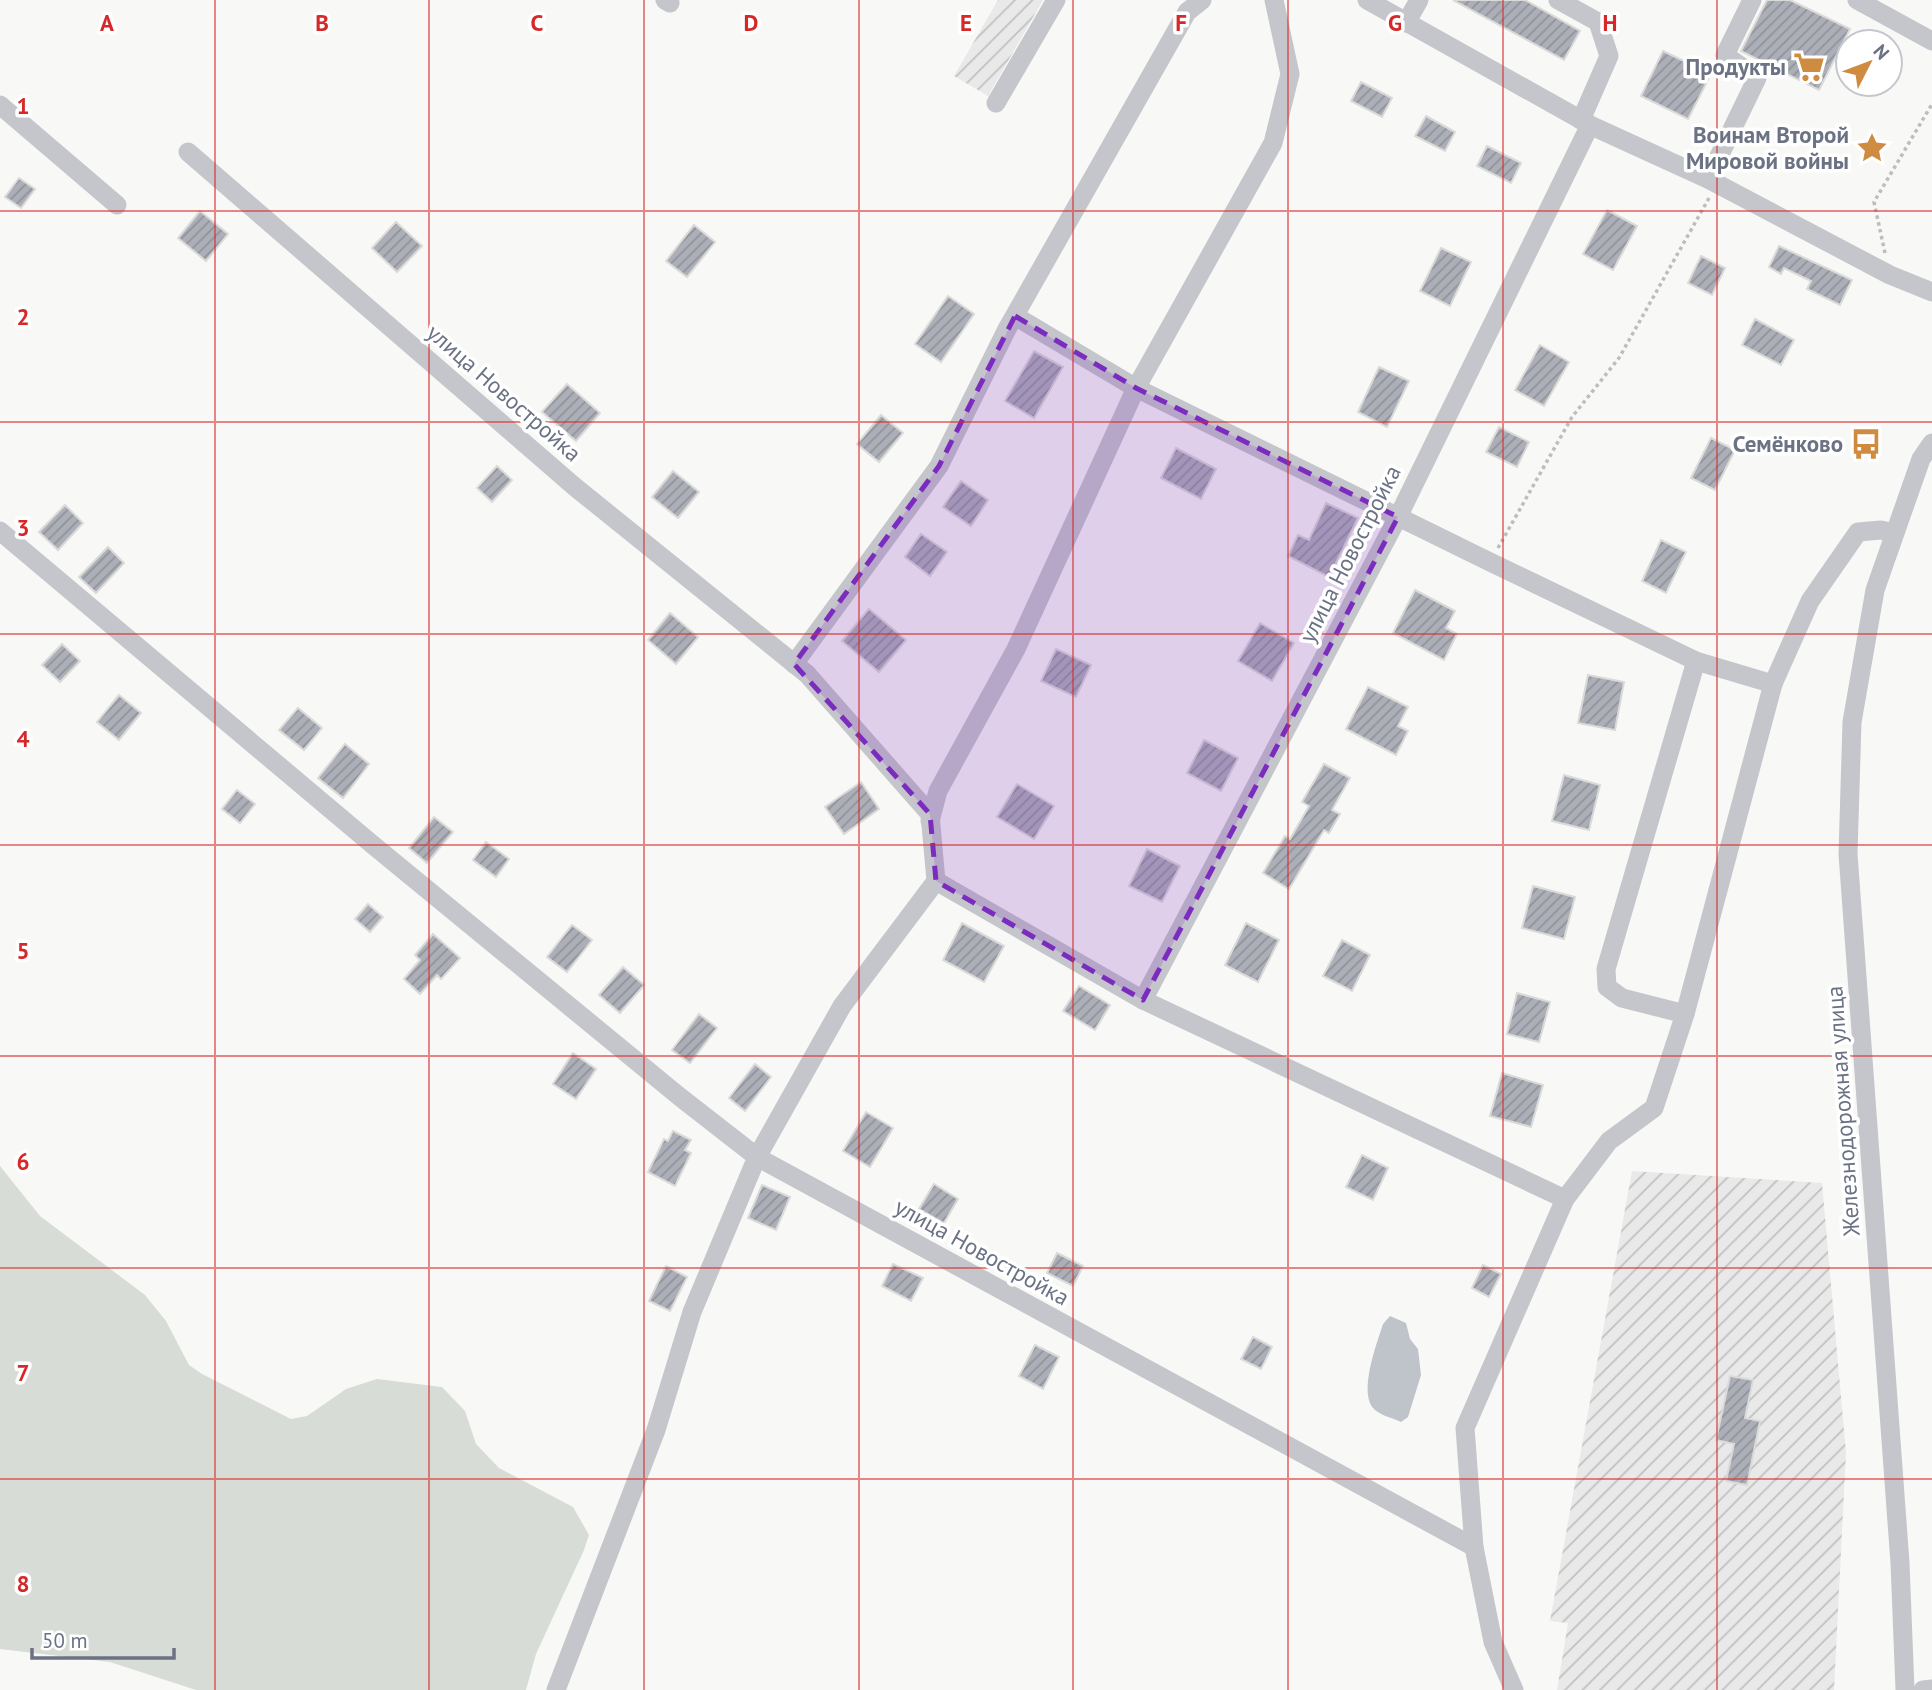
<svg xmlns="http://www.w3.org/2000/svg" width="1932" height="1690" font-family="'PT Sans',sans-serif">
	<style>
		.industrial { fill: url(#industrial-furrows) }
		.grass { fill: #d7ddd6 }
		.water { fill: #bfc4cb }
		.building { fill: url(#building-hatch); stroke: #dadad9; stroke-width: 2 }
		.lines { fill: none; stroke-linecap: round; stroke-linejoin: round }
		.path { stroke: #bcbdc1; stroke-width: 3.5; stroke-dasharray: 3.5 3.5; stroke-linecap: butt }
		.minor { stroke: #c5c6cb; stroke-width: 19 }
		.marked { fill: #7b2cbf; fill-opacity: 0.2; stroke: #7b2cbf; stroke-width: 5; stroke-dasharray: 14 9; stroke-linejoin: round }
		.grid { fill: none; stroke: #d62828; stroke-width: 2; stroke-opacity: 0.55 }
		.labels { text-anchor: middle; stroke-width: 7; stroke-linejoin: round; paint-order: stroke }
		.poi-label { font-size: 23px; font-weight: bold; fill: #6b7284; stroke: #fff; text-anchor: end }
		.street-label { font-size: 23px; fill: #6b7284; stroke: #fff }
		.grid-label { font-size: 23px; text-anchor: middle; font-weight: bold; fill: #d62828; stroke: #fff; stroke-width: 7; stroke-linejoin: round; paint-order: stroke }
	</style>
	<defs>
		<pattern id="industrial-furrows" width="10" height="10" patternUnits="userSpaceOnUse" patternTransform="scale(1.75)"><rect width="10" height="10" fill="#e9e9e9"/><path d="M-1 1l2-2M0 10L10 0M9 11l2-2" fill="none" stroke="#c1c1c2"/></pattern>
		<pattern id="building-hatch" width="6" height="6" patternUnits="userSpaceOnUse" patternTransform="scale(1.75)"><rect width="6" height="6" fill="#adafb8"/><path d="M-1 1l2-2M0 6l6-6M5 7l2-2" fill="none" stroke="#91939b"/></pattern>
	</defs>
	<rect width="100%" height="100%" fill="#f8f8f6"/>
	<!-- industrial -->
	<g class="industrial">
		<path d="M998 0H1043L988 96 954 76Z"/>
		<path d="M1632 1171 1822 1183 1846 1453 1834 1690H1557L1568 1623 1550 1621Z"/>
	</g>
	<!-- grass -->
	<path class="grass" d="M0 1166 40 1216 145 1295 166 1321 189 1365 202 1374 291 1419 307 1416 346 1389 377 1379 442 1387 465 1411 476 1444 499 1468 573 1507 589 1535 584 1550 536 1654 526 1690H196L110 1662 0 1649Z"/>
	<!-- water -->
	<path class="water" d="M1390 1316 1406 1323 1410 1339 1418 1349 1421 1375 1408 1417 1401 1422C1393 1418 1382 1416 1375 1410 1357 1395 1377 1343 1383 1324Z"/>
	<!-- building -->
	<g class="building">
		<path d="M1453 0H1525L1580 31 1564 60Z"/>
		<path d="M1767 0H1790L1850 29 1819 90 1741 51Z"/>
		<path d="M1663 51 1711 74 1688 119 1641 96Z"/>
		<path d="M1361 82 1392 98 1382 117 1351 101Z"/>
		<path d="M1426 116 1455 132 1445 151 1415 136Z"/>
		<path d="M1487 146 1521 163 1511 183 1477 166Z"/>
		<path d="M19 178 35 189 21 208 5 197Z"/>
		<path d="M1607 210 1637 226 1613 270 1583 254Z"/>
		<path d="M200 211 228 234 206 261 178 238Z"/>
		<path d="M396 222 422 246 397 272 372 248Z"/>
		<path d="M694 225 715 242 687 277 666 261Z"/>
		<path d="M1779 246 1852 280 1840 305 1807 289 1811 281 1784 268 1781 274 1769 267Z"/>
		<path d="M1441 248 1471 262 1450 306 1420 291Z"/>
		<path d="M1701 256 1725 268 1712 295 1688 283Z"/>
		<path d="M948 296 974 314 941 362 915 344Z"/>
		<path d="M1755 319 1794 340 1781 365 1742 345Z"/>
		<path d="M1540 345 1569 362 1544 406 1515 390Z"/>
		<path d="M1034 351 1063 367 1034 418 1005 401Z"/>
		<path d="M1379 367 1409 381 1387 427 1358 412Z"/>
		<path d="M567 384 600 413 576 441 542 412Z"/>
		<path d="M881 415 903 433 879 462 857 444Z"/>
		<path d="M1499 427 1529 442 1517 467 1486 452Z"/>
		<path d="M1711 438 1735 450 1715 490 1691 478Z"/>
		<path d="M1176 448 1216 469 1201 499 1161 478Z"/>
		<path d="M497 466 512 480 492 502 477 488Z"/>
		<path d="M673 471 699 492 678 518 652 497Z"/>
		<path d="M961 481 988 500 971 526 943 507Z"/>
		<path d="M1326 503 1358 518 1329 577 1288 556 1298 535 1309 540Z"/>
		<path d="M65 505 83 523 58 550 39 532Z"/>
		<path d="M921 534 947 552 930 576 905 557Z"/>
		<path d="M1661 540 1686 552 1666 593 1642 581Z"/>
		<path d="M108 547 124 563 96 593 79 577Z"/>
		<path d="M1415 590 1455 611 1446 628 1457 634 1444 660 1393 633Z"/>
		<path d="M869 609 906 640 879 672 842 641Z"/>
		<path d="M670 613 698 637 676 664 648 640Z"/>
		<path d="M1260 623 1294 643 1272 681 1238 661Z"/>
		<path d="M62 644 80 661 60 682 42 665Z"/>
		<path d="M1056 649 1091 665 1076 697 1041 681Z"/>
		<path d="M1588 675 1624 682 1615 730 1578 723Z"/>
		<path d="M1368 687 1408 707 1398 726 1408 731 1396 755 1346 729Z"/>
		<path d="M119 695 141 713 119 740 97 722Z"/>
		<path d="M298 708 322 728 304 750 279 730Z"/>
		<path d="M1204 740 1238 758 1221 791 1187 773Z"/>
		<path d="M345 744 369 764 343 798 318 778Z"/>
		<path d="M1324 764 1350 778 1332 810 1340 814 1329 833 1324 830 1289 889 1263 873 1285 836 1290 839 1309 806 1302 802Z"/>
		<path d="M1564 775 1600 785 1589 830 1552 821Z"/>
		<path d="M861 782 879 809 844 834 825 807Z"/>
		<path d="M1017 784 1054 806 1034 839 997 817Z"/>
		<path d="M237 790 255 804 240 823 222 809Z"/>
		<path d="M434 817 453 832 427 863 409 848Z"/>
		<path d="M486 842 509 859 496 877 473 860Z"/>
		<path d="M1147 849 1180 866 1162 902 1129 886Z"/>
		<path d="M1533 886 1575 897 1564 939 1522 928Z"/>
		<path d="M368 904 383 917 370 932 355 919Z"/>
		<path d="M962 923 1004 946 984 982 943 960Z"/>
		<path d="M1246 923 1279 940 1258 982 1225 965Z"/>
		<path d="M572 925 592 940 567 972 547 957Z"/>
		<path d="M433 934 460 958 441 979 437 975 420 994 404 979 420 960 415 955Z"/>
		<path d="M1342 940 1370 955 1352 991 1323 976Z"/>
		<path d="M623 967 644 985 620 1013 599 995Z"/>
		<path d="M1079 986 1110 1005 1095 1030 1063 1011Z"/>
		<path d="M1517 993 1550 1002 1539 1042 1507 1034Z"/>
		<path d="M699 1014 717 1028 690 1063 672 1050Z"/>
		<path d="M573 1053 596 1069 576 1099 553 1084Z"/>
		<path d="M755 1064 771 1077 745 1111 729 1098Z"/>
		<path d="M1502 1073 1543 1085 1531 1127 1490 1116Z"/>
		<path d="M866 1112 893 1128 870 1167 843 1151Z"/>
		<path d="M673 1131 691 1140 685 1150 691 1153 675 1186 648 1172 664 1139 668 1141Z"/>
		<path d="M1362 1155 1388 1168 1373 1200 1346 1187Z"/>
		<path d="M934 1184 958 1199 944 1223 919 1209Z"/>
		<path d="M762 1185 790 1197 776 1230 748 1218Z"/>
		<path d="M1057 1253 1083 1266 1073 1286 1047 1273Z"/>
		<path d="M893 1264 923 1278 911 1301 882 1286Z"/>
		<path d="M1483 1265 1501 1274 1489 1297 1472 1288Z"/>
		<path d="M666 1266 687 1277 670 1311 649 1301Z"/>
		<path d="M1253 1337 1272 1347 1261 1369 1241 1359Z"/>
		<path d="M1035 1345 1059 1357 1043 1389 1019 1376Z"/>
		<path d="M1730 1376 1753 1380 1745 1418 1760 1421 1747 1485 1726 1481 1734 1444 1716 1440Z"/>
	</g>
	<g class="lines">
		<!-- path -->
		<g class="path">
			<path d="M1885 253 1874 202 1932 104"/>
			<path d="M1498 548 1572 417 1619 358 1709 198"/>
		</g>
		<!-- minor -->
		<g class="minor">
			<path d="M665 0 670 3 669 0"/>
			<path d="M1367 0 1592 126 1708 179 1890 275 1932 292"/>
			<path d="M1558 0 1598 22 1609 56 1581 120"/>
			<path d="M1857 0 1932 41"/>
			<path d="M1406 23 1419 0"/>
			<path d="M996 103 1056 0"/>
			<path d="M0 105 117 205"/>
			<path d="M188 152 575 487 807 674 930 814 936 881 842 1006 757 1157 1474 1547"/>
			<path d="M1708 179 1757 78 1725 55 1752 0"/>
			<path d="M1015 316 1136 388 1490 562 1696 661 1773 684"/>
			<path d="M0 531 373 845 680 1097 757 1157 692 1312 656 1430 556 1690"/>
			<path d="M794 664 939 466 1007 329 1187 12 1202 0"/>
			<path d="M930 821 938 791 1016 649 1136 388 1273 143 1290 74 1274 0"/>
			<path d="M936 881 1143 1000 1565 1199"/>
			<path d="M1143 1000 1398 517 1590 125"/>
			<path d="M1685 1014 1622 998 1607 987 1606 969 1696 661"/>
			<path d="M1514 1690 1493 1642 1474 1547 1465 1428 1565 1199 1609 1141 1654 1108 1685 1014 1773 684 1810 601 1858 532 1881 530 1894 533"/>
			<path d="M1905 1690 1900 1563 1848 854 1852 722 1875 590 1921 459 1932 443"/>
			<path d="M1923 1690 1932 1689"/>
		</g>
	</g>
	<!-- marked area -->
	<path class="marked" d="M1015 316 1136 388 1398 517 1143 1000 936 881 930 814 794 664 939 466Z"/>
	<!-- grid -->
	<path class="grid" d="M215 0V1690M429 0V1690M644 0V1690M859 0V1690M1073 0V1690M1288 0V1690M1503 0V1690M1717 0V1690M0 211H1932M0 422H1932M0 634H1932M0 845H1932M0 1056H1932M0 1268H1932M0 1479H1932"/>
	<!-- icons -->
	<defs>
		<symbol id="supermarket-bare" viewBox="-9 -9 18 18"><path d="M-6-5.5h2.5l.6 2H6L4.5 2H-2.5L-4.4-4H-6ZM-1.5 3.2a1.3 1.3 0 1 0 .1 0ZM3 3.2a1.3 1.3 0 1 0 .1 0Z" fill="#cf8b40" stroke="#fff" stroke-width="2.5" paint-order="stroke"/></symbol>
		<symbol id="sight-bare" viewBox="-9 -9 18 18"><path d="M0-6L1.8-2.2L6-1.7L2.9 1.2L3.7 5.4L0 3.3L-3.7 5.4L-2.9 1.2L-6-1.7L-1.8-2.2Z" fill="#cf8b40" stroke="#fff" stroke-width="2.5" paint-order="stroke"/></symbol>
		<symbol id="bus-bare" viewBox="-9 -9 18 18"><path d="M-5-6H5V4H4V6H2V4H-2V6H-4V4H-5ZM-3.5-4V0h7V-4ZM-3.5 1.2v1.5H-2V1.2ZM2 1.2v1.5H3.5V1.2Z" fill="#cf8b40" stroke="#fff" stroke-width="2.5" paint-order="stroke"/></symbol>
	</defs>
	<g fill-rule="evenodd">
		<use href="#supermarket-bare" x="1787" y="45" width="44" height="44"/>
		<use href="#sight-bare" x="1850" y="126" width="44" height="44"/>
		<use href="#bus-bare" x="1844" y="422" width="44" height="44"/>
	</g>
	<g class="labels">
		<!-- poi labels -->
		<g class="poi-label">
			<text x="1786" y="75">Продукты</text>
			<text x="1849" y="143">Воинам Второй<tspan x="1849" dy="26">Мировой войны</tspan></text>
			<text x="1843" y="452">Семёнково</text>
		</g>
		<!-- street labels -->
		<g class="street-label">
			<text transform="translate(504 393) rotate(41)" y="8">улица Новостройка</text>
			<text transform="translate(1350 554) rotate(-63)" y="8">улица Новостройка</text>
			<text transform="translate(1843 1111) rotate(-94)" y="8">Железнодорожная улица</text>
			<text transform="translate(982 1252) rotate(29)" y="8">улица Новостройка</text>
		</g>
	</g>
	<g class="grid-label">
		<text x="107" y="31">A</text>
		<text x="322" y="31">B</text>
		<text x="537" y="31">C</text>
		<text x="751" y="31">D</text>
		<text x="966" y="31">E</text>
		<text x="1181" y="31">F</text>
		<text x="1395" y="31">G</text>
		<text x="1610" y="31">H</text>
		<text x="23" y="114">1</text>
		<text x="23" y="325">2</text>
		<text x="23" y="536">3</text>
		<text x="23" y="747">4</text>
		<text x="23" y="959">5</text>
		<text x="23" y="1170">6</text>
		<text x="23" y="1381">7</text>
		<text x="23" y="1592">8</text>
	</g>
	<!-- north arrow -->
	<g transform="translate(1869 63) rotate(48)"><circle r="33" fill="#ffffff" stroke="#c4c7ce" stroke-width="2"/>
	<path d="M0-5L12 26L0 18L-12 26Z" fill="#cf8b40"/>
	<text y="-10" font-size="19" font-weight="bold" text-anchor="middle" fill="#6b7284">N</text>
	</g>
	<!-- scale -->
	<path d="M32 1648v10h142v-10" fill="none" stroke="#6b7284" stroke-width="3.5"/>
	<text x="42" y="1648" font-size="21" fill="#6b7284" stroke="#ffffff" stroke-width="5" paint-order="stroke">50 m</text>
</svg>
